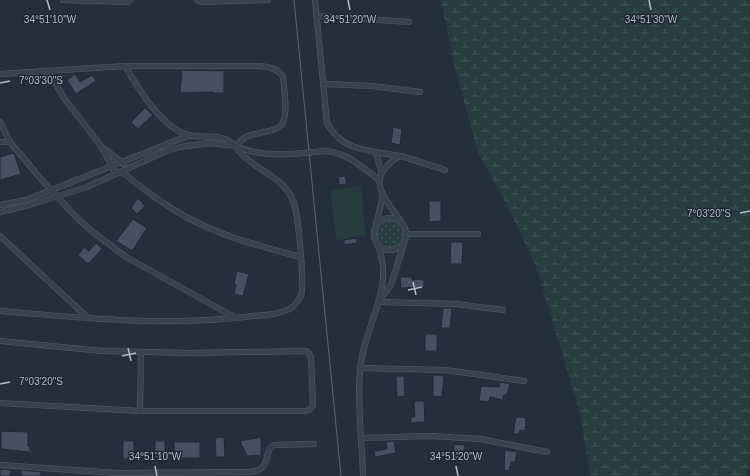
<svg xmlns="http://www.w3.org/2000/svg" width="750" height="476" font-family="Helvetica,sans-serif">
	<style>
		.grass { fill: url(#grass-dots) }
		.wetland { fill: url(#wetland-marsh) }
		.park { fill: #263c3f }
		.building { fill: #455162; stroke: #1f2835 }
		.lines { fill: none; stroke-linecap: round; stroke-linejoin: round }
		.street-casing { stroke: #565f6c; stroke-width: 6 }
		.street { stroke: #38414e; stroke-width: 5 }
		.tram { stroke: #5a6575; stroke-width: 1 }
		.street-bridge-casing { stroke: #565f6c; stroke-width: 6; stroke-linecap: butt }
		.street-bridge { stroke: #38414e; stroke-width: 5 }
		.ticks { fill: none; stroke: #b4bcc9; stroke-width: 1.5 }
		.ticks-label { font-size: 10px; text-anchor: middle; fill: #b4bcc9; stroke: #1d2633; stroke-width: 3; stroke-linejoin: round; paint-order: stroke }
	</style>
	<defs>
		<pattern id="grass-dots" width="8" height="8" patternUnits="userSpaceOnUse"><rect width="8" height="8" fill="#263c3f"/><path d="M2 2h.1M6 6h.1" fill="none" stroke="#435659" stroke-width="1.8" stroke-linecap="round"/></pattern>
		<pattern id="wetland-marsh" width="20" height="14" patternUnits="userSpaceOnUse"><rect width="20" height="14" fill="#263c3f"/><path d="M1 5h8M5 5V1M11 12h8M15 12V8" fill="none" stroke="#435659"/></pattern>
	</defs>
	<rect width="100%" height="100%" fill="#242f3e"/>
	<!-- grass -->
	<circle class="grass" cx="390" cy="234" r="14"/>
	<!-- wetland -->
	<path class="wetland" d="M441 0H750V462L747 476H590L580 414 536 266 508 207 478 153 454 64Z"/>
	<!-- park -->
	<path class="park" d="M361 186 366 236 336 240 330 190Z"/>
	<!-- building -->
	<g class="building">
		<path d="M182 70 224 71V93H213V92L180 93Z"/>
		<path d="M75 74 80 82 92 75 96 81 76 94 67 80Z"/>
		<path d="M145 108 153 115 138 129 131 122Z"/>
		<path d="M393 127 402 129 400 145 391 143Z"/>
		<path d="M14 153 21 174 0 180V157Z"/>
		<path d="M345 176 347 184 339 185 338 177Z"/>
		<path d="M137 199H139L145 206 137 214 131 208Z"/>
		<path d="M429 201H441V221L429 222Z"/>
		<path d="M133 219 147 228 132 251 116 241Z"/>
		<path d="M357 238V243L344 245V240Z"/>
		<path d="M451 242H463L462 264H450Z"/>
		<path d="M96 243 102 249 88 264 78 255 84 247 89 251Z"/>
		<path d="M237 271 249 274 243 296 234 294 236 285 234 284Z"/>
		<path d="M400 277H412V280L424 279V287L401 288Z"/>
		<path d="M443 308H452L450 328H441Z"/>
		<rect x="425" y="334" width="12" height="17"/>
		<path d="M433 375 444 376 442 397 433 396Z"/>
		<path d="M396 376H404L405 396 397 397Z"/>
		<path d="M500 382 510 384 507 395H504L503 400 490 397 489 402 479 401 481 386 499 387Z"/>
		<path d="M414 401H424L425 422 411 423V417H415Z"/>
		<path d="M516 417 526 418 525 431 520 430 519 434H513Z"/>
		<path d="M1 431 28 432V446L30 447V452L1 449Z"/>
		<path d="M224 437 225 457H216L215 438Z"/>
		<path d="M261 437V455L247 456 240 441Z"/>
		<rect x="123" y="441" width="11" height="18"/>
		<rect x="155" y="441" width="10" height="17"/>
		<path d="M394 441 396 453 375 457 374 451 387 449 386 442Z"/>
		<rect x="174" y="442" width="26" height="16"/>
		<path d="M454 444 465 445 462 461 452 460Z"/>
		<path d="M505 450 517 452 515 462H511L509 471 504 470Z"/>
		<path d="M0 469 11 470 10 476H0Z"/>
		<path d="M21 470 41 472V476H21Z"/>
	</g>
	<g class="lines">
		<defs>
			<g id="street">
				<path d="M63 0 128 2 130 0"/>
				<path d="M197 0 201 2 268 0"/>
				<path d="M315 0 327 123C343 153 370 150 400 156 415 160 430 165 445 170"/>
				<path d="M316 16 409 22"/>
				<path d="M125 66C138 88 161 127 188 135 200 138 213 135 225 139 228 140 230 142 233 144 249 154 274 155 293 154"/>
				<path d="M48 71 64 98 101 146 114 170 118 173"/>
				<path d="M0 74 125 66H259C268 67 279 68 283 77 284 88 288 112 283 122 277 137 243 128 238 146"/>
				<path d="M323 84 372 86 420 92"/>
				<path d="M0 122 10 142 41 179 78 219 94 233 126 257 236 318"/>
				<path d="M0 142H10"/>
				<path d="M103 148 124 164"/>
				<path d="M325 151C347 152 362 167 379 180"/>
				<path d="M376 153 381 171"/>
				<path d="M399 156C366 178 381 194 400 220"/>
				<path d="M122 172C148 193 176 214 207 227 237 241 269 248 300 257"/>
				<path d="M0 205 26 200 190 135"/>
				<path d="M0 212 29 205 87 187 164 152 180 147 210 143 227 145 233 144"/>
				<circle cx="390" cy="234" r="16"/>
				<path d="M376 225 383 195"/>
				<path d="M407 234H478"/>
				<path d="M0 236 88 318"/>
				<path d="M381 298 391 285 404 243"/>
				<path d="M380 302 456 304 503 310"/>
				<path d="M0 311C84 318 169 327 253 316 265 315 284 314 294 306 296 303 299 300 301 296 305 285 298 216 294 203 285 175 248 169 235 145"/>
				<path d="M0 341 102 351 189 353 306 351 309 353 311 357 313 405 311 409 305 411H140L0 403"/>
				<path d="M360 368 445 370 524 381"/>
				<path d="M140 411 141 352"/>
				<path d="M361 438 430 436 481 439 547 452"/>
				<path d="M0 465 117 473 250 472C274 469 261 453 274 445L314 444"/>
				<path d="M363 476C362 441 357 405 360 370 363 327 397 286 377 244"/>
			</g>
		</defs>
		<!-- street casing -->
		<use href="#street" class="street-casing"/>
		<!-- street -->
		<use href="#street" class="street"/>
		<!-- tram -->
		<path class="tram" d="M294 0 341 476"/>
		<defs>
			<path id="street-bridge" d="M293 154 325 151"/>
		</defs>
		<!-- street-bridge casing -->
		<use href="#street-bridge" class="street-bridge-casing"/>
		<!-- street-bridge -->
		<use href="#street-bridge" class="street-bridge"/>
	</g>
	<!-- ticks -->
	<path class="ticks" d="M47 0 50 10M348 0 350 10M649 0 651 10M0 83 10 81M740 213 750 211M413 282 416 295M408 290 422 287M128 348 131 361M122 356 136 353M0 384 10 382M155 466 157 476M456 466 458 476"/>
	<g class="ticks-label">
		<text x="50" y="23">34°51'10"W</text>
		<text x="350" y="23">34°51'20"W</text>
		<text x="651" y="23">34°51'30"W</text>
		<text x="41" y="84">7°03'30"S</text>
		<text x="709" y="217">7°03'20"S</text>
		<text x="41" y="385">7°03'20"S</text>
		<text x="155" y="460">34°51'10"W</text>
		<text x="456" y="460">34°51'20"W</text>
	</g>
</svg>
